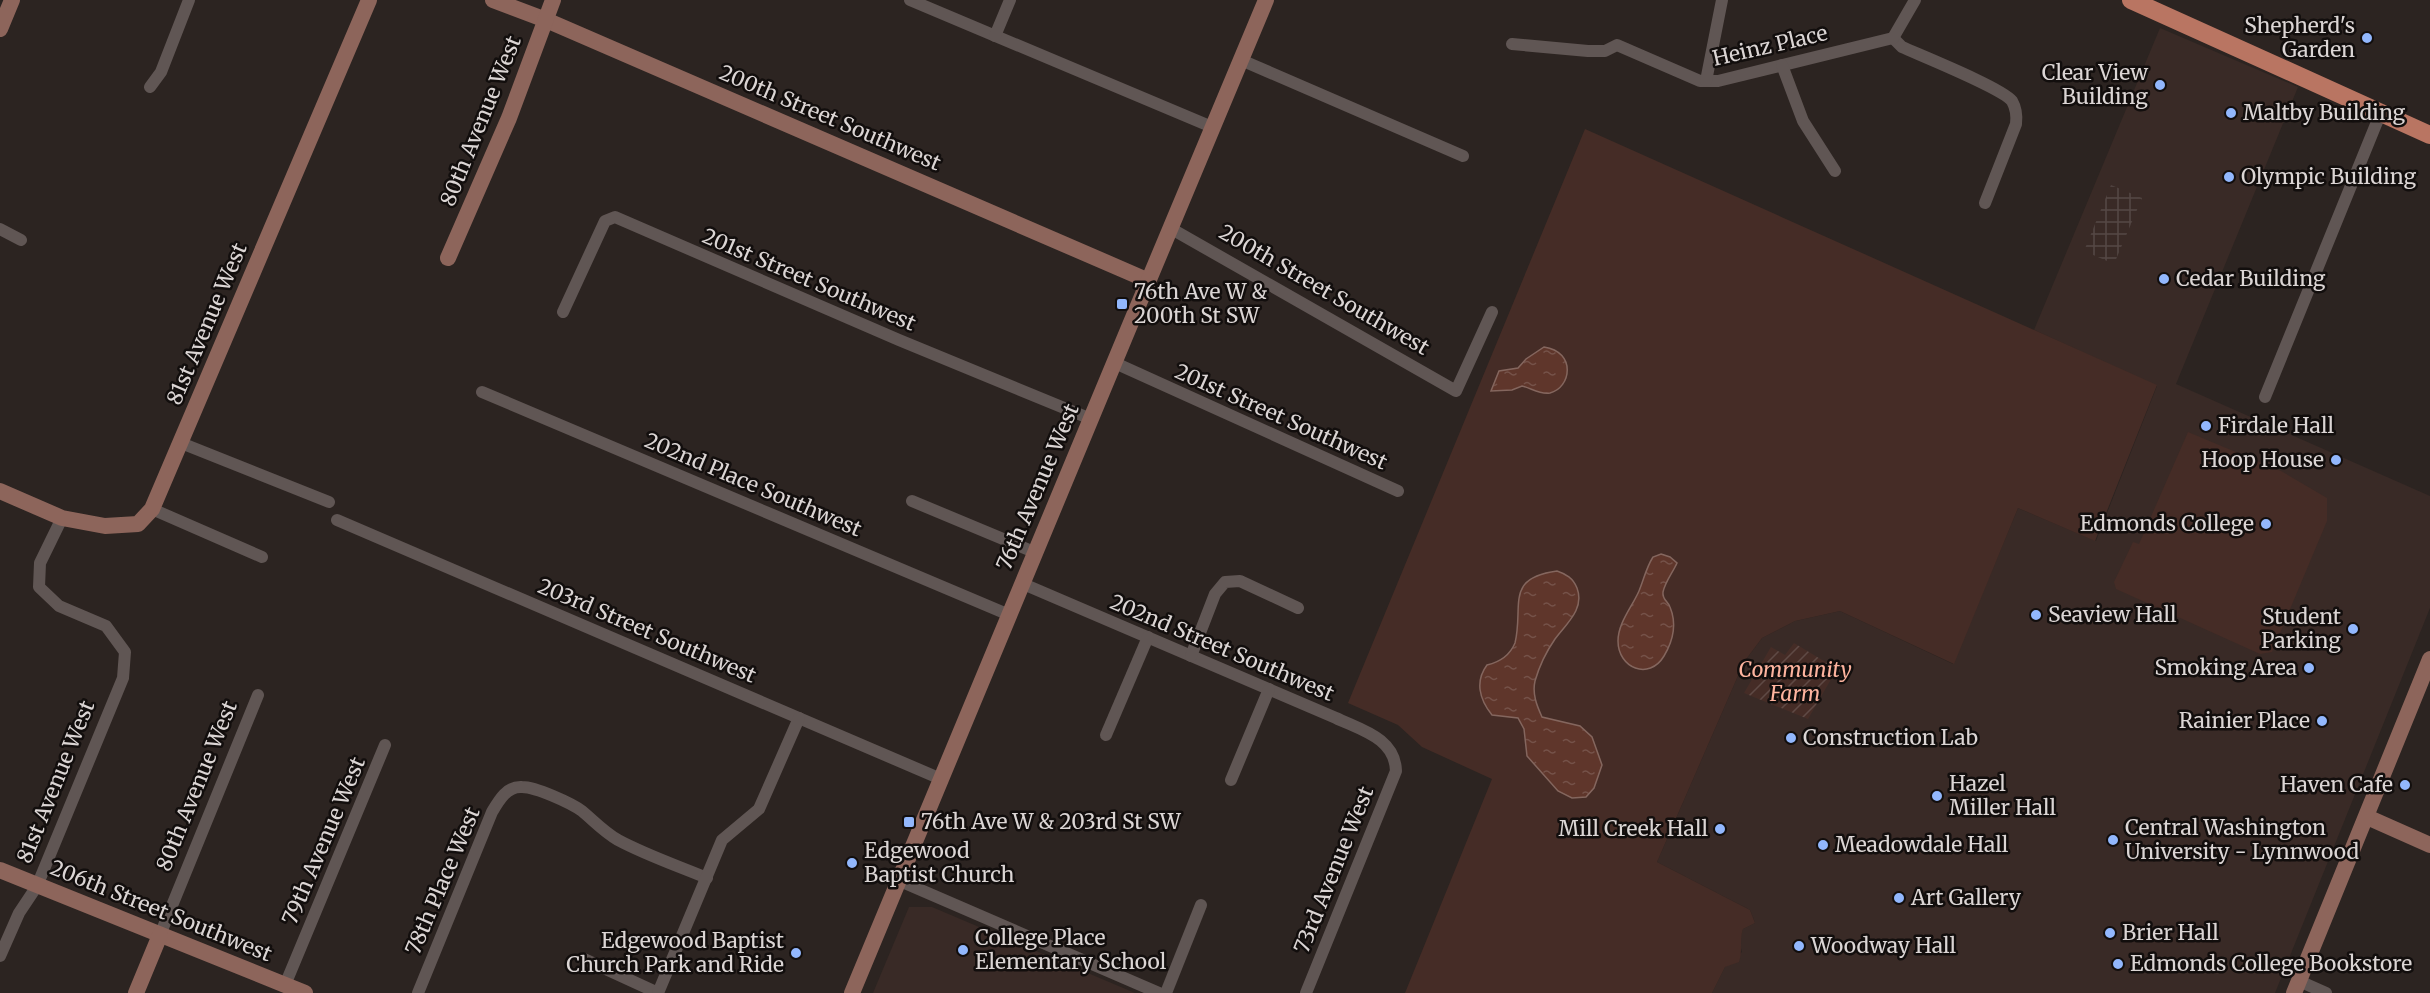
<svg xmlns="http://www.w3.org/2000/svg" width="2430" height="993" font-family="Merriweather,serif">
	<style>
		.built { fill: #392a26 }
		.industrial { fill: url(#industrial-grid) }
		.grass { fill: #452c26 }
		.garden { fill: url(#garden-furrows) }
		.water { fill: url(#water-ripples); stroke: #84665e; stroke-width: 1.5 }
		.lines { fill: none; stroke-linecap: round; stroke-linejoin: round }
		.street { stroke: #605654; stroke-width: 12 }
		.secondary { stroke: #8d655b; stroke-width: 16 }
		.primary { stroke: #b97562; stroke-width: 18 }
		.poi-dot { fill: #92b7fd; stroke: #120e0d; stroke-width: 2 }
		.labels { text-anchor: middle; stroke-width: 5; stroke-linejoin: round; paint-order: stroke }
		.poi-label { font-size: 21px; fill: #dbd5d4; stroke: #120e0d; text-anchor: start }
		.street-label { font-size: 21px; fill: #dbd5d4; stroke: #120e0d }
		.park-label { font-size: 21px; font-style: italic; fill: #feb49f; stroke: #120e0d }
	</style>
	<defs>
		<pattern id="industrial-grid" width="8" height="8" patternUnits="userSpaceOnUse" patternTransform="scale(1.5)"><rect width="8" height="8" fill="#392a26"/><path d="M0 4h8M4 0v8" fill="none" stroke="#554845"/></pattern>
		<pattern id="garden-furrows" width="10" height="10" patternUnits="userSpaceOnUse" patternTransform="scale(1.5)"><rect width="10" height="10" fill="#452c26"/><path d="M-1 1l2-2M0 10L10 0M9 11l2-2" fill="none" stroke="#5f4a45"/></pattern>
		<pattern id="water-ripples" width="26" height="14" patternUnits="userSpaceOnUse" patternTransform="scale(1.5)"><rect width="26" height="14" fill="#5f362b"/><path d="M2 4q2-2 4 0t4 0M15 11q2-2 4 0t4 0" fill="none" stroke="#755249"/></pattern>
	</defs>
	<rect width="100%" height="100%" fill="#2c2421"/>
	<!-- built -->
	<g class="built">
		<path d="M2160 28 2298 87 2176 384 2430 496V608L2275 993H1712L1725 967 1742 952 1739 941 1743 929 1755 923 1750 910 1657 862 1744 662 1762 638 1795 621 1840 611 1953 664 2018 508 2096 541 2157 386 2034 330Z"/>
		<path d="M909 907H932L1135 993H873Z"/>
	</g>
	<!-- industrial -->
	<path class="industrial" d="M2111 185 2142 198 2114 264 2084 251Z"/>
	<!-- grass -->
	<g class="grass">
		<path d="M1585 129 2157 385 2095 541 2018 508 1954 664 1840 611 1795 621 1762 638 1744 662 1657 862 1750 910 1755 923 1743 929C1739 941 1743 950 1739 962L1725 967 1712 993H1405L1492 779 1422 747 1398 725 1348 703Z"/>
		<path d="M2188 432 2281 471 2327 498V521L2272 652 2260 654 2116 589 2114 582 2133 542 2139 544Z"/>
	</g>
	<!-- garden -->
	<path class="garden" d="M1794 643 1837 669 1808 719 1744 693 1771 647 1785 655Z"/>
	<!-- water -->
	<g class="water">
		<path d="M1544 347C1577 352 1571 388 1550 393 1540 395 1531 388 1522 386L1512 390 1491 391 1499 371 1518 368 1526 359Z"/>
		<path d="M1661 554 1670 557 1677 563C1673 572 1665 582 1663 592 1662 600 1668 601 1670 607 1677 624 1673 641 1664 656 1649 681 1618 668 1618 641 1618 623 1632 607 1639 591 1644 579 1646 568 1653 557Z"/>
		<path d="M1557 571C1566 574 1573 578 1577 588 1585 609 1566 624 1555 639 1546 652 1539 667 1535 681 1532 694 1537 706 1542 717L1580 726 1592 737 1602 765 1594 788 1586 797 1572 798 1558 791 1527 756 1524 729 1518 718 1492 715C1479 699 1475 681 1487 665 1500 662 1510 655 1515 643 1524 606 1504 578 1557 571Z"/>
	</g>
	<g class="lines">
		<!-- street -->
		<g class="street">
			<path d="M910 0 1212 127"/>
			<path d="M995 36 1010 0"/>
			<path d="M1893 38 1902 47C1922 56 2002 88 2012 101 2016 108 2017 116 2016 124L1985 203"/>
			<path d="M1512 44 1588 51H1605L1617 45 1700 81H1718L1893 38 1915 0"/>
			<path d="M1241 60 1463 156"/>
			<path d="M1782 65 1803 121 1835 171"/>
			<path d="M1706 81 1722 0"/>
			<path d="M150 87 161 72 189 0"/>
			<path d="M1170 228 1456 391 1492 312"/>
			<path d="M0 229 21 240"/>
			<path d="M563 312 605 221 615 217 899 340 1091 419"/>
			<path d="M1115 363 1398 491"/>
			<path d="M482 392 1007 614"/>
			<path d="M2265 397 2381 112"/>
			<path d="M181 443 329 502"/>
			<path d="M912 501 1034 552"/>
			<path d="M152 509 262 557"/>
			<path d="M337 520 941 779"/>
			<path d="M1021 583 1336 718C1361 730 1395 738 1396 771L1306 993"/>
			<path d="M1191 656 1215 594 1225 582 1240 581 1298 608"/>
			<path d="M1106 735 1148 637"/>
			<path d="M1231 780 1269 689"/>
			<path d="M900 881 1159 993"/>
			<path d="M160 935 258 695"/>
			<path d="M0 956 19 913 37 886 123 678 125 652 106 626 59 606 39 587 40 563 62 518"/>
			<path d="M584 959 658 993"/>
			<path d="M2299 981 2326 993"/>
			<path d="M285 985 385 745"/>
			<path d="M418 993 492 812C499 800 507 786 522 787 536 787 571 803 582 811 594 821 604 832 618 840 646 855 678 866 707 878"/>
			<path d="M658 993 722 840 759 809 799 718"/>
			<path d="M1166 993 1201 905"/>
		</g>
		<!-- secondary -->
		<g class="secondary">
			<path d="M493 0 546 20 1149 281"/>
			<path d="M0 29 12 0"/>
			<path d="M448 258 509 118 553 0"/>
			<path d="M0 491 62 518 105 526 138 524 152 509 369 0"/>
			<path d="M2367 817 2430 845"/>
			<path d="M0 870 305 993"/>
			<path d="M136 993 160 935"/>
			<path d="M852 993C988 661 1128 331 1266 0"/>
			<path d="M2294 993 2430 659"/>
		</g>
		<!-- primary -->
		<path class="primary" d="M2131 0 2430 135"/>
	</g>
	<!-- markers -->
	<g class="poi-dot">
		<circle cx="2367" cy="38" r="6"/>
		<circle cx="2160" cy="85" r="6"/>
		<circle cx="2231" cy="113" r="6"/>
		<circle cx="2229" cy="177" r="6"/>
		<circle cx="2164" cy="279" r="6"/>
		<rect x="1116" y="298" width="12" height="12" rx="3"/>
		<circle cx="2206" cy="426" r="6"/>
		<circle cx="2336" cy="460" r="6"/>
		<circle cx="2266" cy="524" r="6"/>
		<circle cx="2036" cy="615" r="6"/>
		<circle cx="2353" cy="629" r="6"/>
		<circle cx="2309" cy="668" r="6"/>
		<circle cx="2322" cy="721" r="6"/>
		<circle cx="1791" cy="738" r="6"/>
		<circle cx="2405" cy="785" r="6"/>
		<circle cx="1937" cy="796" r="6"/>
		<rect x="903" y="816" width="12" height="12" rx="3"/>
		<circle cx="1720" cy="829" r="6"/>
		<circle cx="2113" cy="840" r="6"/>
		<circle cx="1823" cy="845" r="6"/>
		<circle cx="852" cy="863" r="6"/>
		<circle cx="1899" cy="898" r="6"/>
		<circle cx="2110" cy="933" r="6"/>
		<circle cx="1799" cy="946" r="6"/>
		<circle cx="963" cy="950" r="6"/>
		<circle cx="796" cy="953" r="6"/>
		<circle cx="2118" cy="964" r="6"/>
	</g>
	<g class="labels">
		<!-- poi labels -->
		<g class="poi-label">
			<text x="2355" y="33" text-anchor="end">Shepherd's<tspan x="2355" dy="24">Garden</tspan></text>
			<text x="2148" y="80" text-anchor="end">Clear View<tspan x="2148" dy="24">Building</tspan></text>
			<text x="2243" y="120">Maltby Building</text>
			<text x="2241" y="184">Olympic Building</text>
			<text x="2176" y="286">Cedar Building</text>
			<text x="1134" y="299">76th Ave W &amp;<tspan x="1134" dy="24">200th St SW</tspan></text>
			<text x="2218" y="433">Firdale Hall</text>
			<text x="2324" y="467" text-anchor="end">Hoop House</text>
			<text x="2254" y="531" text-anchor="end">Edmonds College</text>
			<text x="2048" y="622">Seaview Hall</text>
			<text x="2341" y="624" text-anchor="end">Student<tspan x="2341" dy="24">Parking</tspan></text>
			<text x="2297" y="675" text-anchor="end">Smoking Area</text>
			<text x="2310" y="728" text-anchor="end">Rainier Place</text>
			<text x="1803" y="745">Construction Lab</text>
			<text x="1949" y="791">Hazel<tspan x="1949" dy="24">Miller Hall</tspan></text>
			<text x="2393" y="792" text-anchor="end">Haven Cafe</text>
			<text x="921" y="829">76th Ave W &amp; 203rd St SW</text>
			<text x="2125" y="835">Central Washington<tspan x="2125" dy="24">University - Lynnwood</tspan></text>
			<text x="1708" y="836" text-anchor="end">Mill Creek Hall</text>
			<text x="1835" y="852">Meadowdale Hall</text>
			<text x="864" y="858">Edgewood<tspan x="864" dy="24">Baptist Church</tspan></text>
			<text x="1911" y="905">Art Gallery</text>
			<text x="2122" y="940">Brier Hall</text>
			<text x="975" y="945">College Place<tspan x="975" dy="24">Elementary School</tspan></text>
			<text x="784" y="948" text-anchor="end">Edgewood Baptist<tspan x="784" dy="24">Church Park and Ride</tspan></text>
			<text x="1811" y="953">Woodway Hall</text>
			<text x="2130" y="971">Edmonds College Bookstore</text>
		</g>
		<!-- street labels -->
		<g class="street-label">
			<text transform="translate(1770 46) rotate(-13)" y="7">Heinz Place</text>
			<text transform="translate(830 118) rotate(23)" y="7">200th Street Southwest</text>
			<text transform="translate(481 121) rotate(-68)" y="7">80th Avenue West</text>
			<text transform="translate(809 280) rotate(23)" y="7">201st Street Southwest</text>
			<text transform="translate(1324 290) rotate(30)" y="7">200th Street Southwest</text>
			<text transform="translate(207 324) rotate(-67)" y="7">81st Avenue West</text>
			<text transform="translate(1281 417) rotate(24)" y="7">201st Street Southwest</text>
			<text transform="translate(753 485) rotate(23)" y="7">202nd Place Southwest</text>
			<text transform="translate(1038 487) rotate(-67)" y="7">76th Avenue West</text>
			<text transform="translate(647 631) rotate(23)" y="7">203rd Street Southwest</text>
			<text transform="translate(1222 648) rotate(23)" y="7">202nd Street Southwest</text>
			<text transform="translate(56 782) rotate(-68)" y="7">81st Avenue West</text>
			<text transform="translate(197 786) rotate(-68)" y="7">80th Avenue West</text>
			<text transform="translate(324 841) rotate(-67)" y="7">79th Avenue West</text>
			<text transform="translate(1334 870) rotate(-68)" y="7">73rd Avenue West</text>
			<text transform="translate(443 881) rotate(-67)" y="7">78th Place West</text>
			<text transform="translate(161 911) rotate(22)" y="7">206th Street Southwest</text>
		</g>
		<!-- park labels -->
		<g class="park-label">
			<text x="1795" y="677">Community<tspan x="1795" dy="24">Farm</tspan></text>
		</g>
	</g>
</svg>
